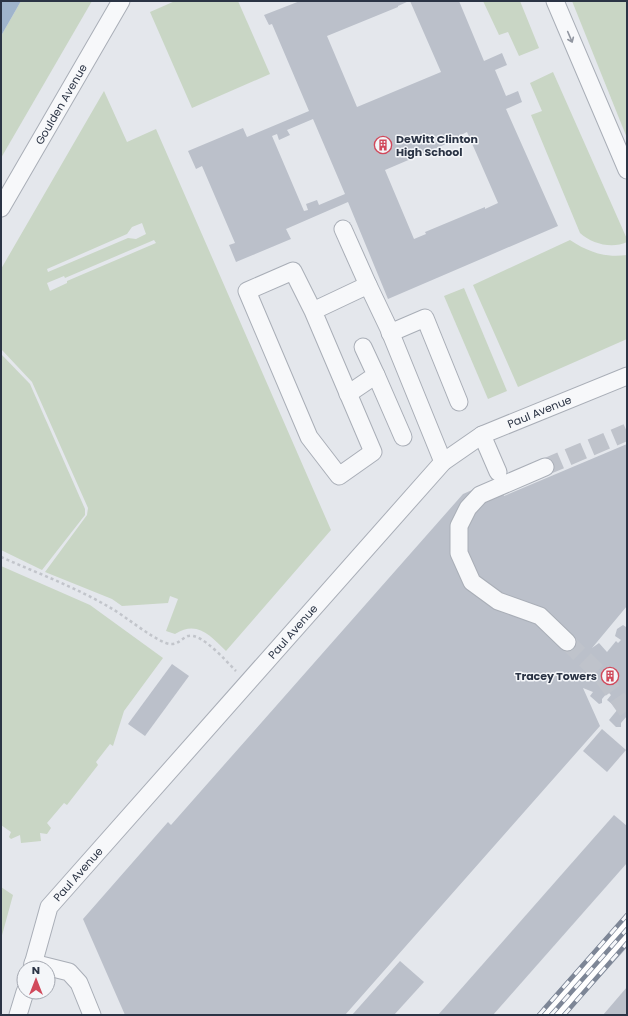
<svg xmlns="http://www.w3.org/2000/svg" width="628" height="1016" font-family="Poppins,sans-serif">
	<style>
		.green { fill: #c9d6c5; fill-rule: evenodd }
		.water { fill: #9fb4cc }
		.building { fill: #bbc0ca; fill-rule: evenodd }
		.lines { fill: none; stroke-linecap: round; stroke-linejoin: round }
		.minor-tunnel { stroke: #bfc3cb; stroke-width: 17; stroke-dasharray: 17 8; stroke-linecap: butt }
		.minor-casing { stroke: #a9aeb7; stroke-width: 19 }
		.major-casing { stroke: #a3abb8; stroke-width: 23 }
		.path { stroke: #c2c5cb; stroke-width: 2.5; stroke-dasharray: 3 3; stroke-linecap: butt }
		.minor { stroke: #f7f8fa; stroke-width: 17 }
		.major { stroke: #fff; stroke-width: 21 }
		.rail-casing { stroke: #7d8696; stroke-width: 4.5 }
		.rail { stroke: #f4f6f9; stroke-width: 3; stroke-dasharray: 9; stroke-linecap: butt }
		.oneway { stroke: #9196a0 }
		.labels { text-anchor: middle; stroke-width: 3; stroke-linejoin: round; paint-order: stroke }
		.street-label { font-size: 11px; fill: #2b3445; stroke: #f4f6f9 }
		.poi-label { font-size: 11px; font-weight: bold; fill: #2b3445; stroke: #f4f6f9; text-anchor: start }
	</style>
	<rect width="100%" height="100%" fill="#e4e7ec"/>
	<!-- green -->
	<g class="green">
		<path d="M21 1H92L1 158V36Z"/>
		<path d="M175 1H238L270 74 192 108 150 12Z"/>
		<path d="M483 1H520L539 48 519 56 508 32 499 35Z"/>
		<path d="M572 1H627V138Z"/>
		<path d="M553 72 627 239V242C612 249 592 244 580 233L531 115 542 111 530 83Z"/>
		<path d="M104 91 127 142 156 129 331 530 226 651C210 636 198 620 175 634L166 631 178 599 170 596 168 603 122 606 112 599 45 572 87 515 88 508 32 382 1 349V269ZM142 223 146 234 136 239 128 238 48 272 47 269 127 234 132 227ZM154 240 156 243 67 281V283L50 291 47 283 64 276 65 278Z"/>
		<path d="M570 240C588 252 605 258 627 255V339L518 387 473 285Z"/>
		<path d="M464 288 507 391 488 399 444 296Z"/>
		<path d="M1 354 30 384 85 509V515L42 570 1 550Z"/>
		<path d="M1 566 90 605 163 658 124 711 113 746 110 744 96 762 98 765 67 805 64 803 47 823 51 828 47 834 40 833 41 841 21 843 20 835 11 839 9 837 11 832 1 825Z"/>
		<path d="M1 887 13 895 1 939Z"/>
	</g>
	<!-- water -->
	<path class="water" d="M1 1H21L1 36Z"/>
	<!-- building -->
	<g class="building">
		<path d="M300 1H409L398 6V7L327 36 357 107 441 72 410 1H459L484 61 502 53 507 65 495 70 506 96 518 91 522 102 506 109 558 226 388 299 348 202 286 229 291 239 236 262 229 245 235 243 202 166 196 169 188 151 243 128 247 137 309 111 272 24 269 25 264 15ZM313 119 345 194 319 205 317 200 306 204 308 210 304 211 272 136 277 134 279 140 290 135 287 130ZM467 132 498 203 485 209V207L425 232 426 234 414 239 385 170 460 138 459 136Z"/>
		<path d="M627 444V606L592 648 599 643 607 652 616 641 618 643 621 640 615 636 617 629 623 625 626 627 627 716 621 723V727H616L609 720 618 709 607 700 611 695 608 692 602 699V703L599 704 590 696 593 692 583 688 600 726 345 1015H125L83 919 168 822 171 825 463 494 497 479 504 496Z"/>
		<path d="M172 664 189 676 145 736 128 724Z"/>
		<path d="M602 729 626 750 607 772 583 751Z"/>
		<path d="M614 815 627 826V863L493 1015H438Z"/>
		<path d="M400 961 424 982 394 1015H352Z"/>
		<path d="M627 987V1015H603Z"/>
	</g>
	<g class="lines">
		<!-- minor-tunnel -->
		<g class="minor-tunnel">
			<path d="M545 467 627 432"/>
			<path d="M567 642 602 676 627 711"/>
		</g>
		<defs>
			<g id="minor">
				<path d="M555 1 627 170"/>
				<path id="s1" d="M1 208 121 1"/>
				<path d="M343 229 368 285"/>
				<path d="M313 311 293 271 247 291 309 437 339 476 373 452 313 311 368 285 389 329 443 462"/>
				<path d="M390 333 425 318 459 402"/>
				<path d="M376 375 403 437"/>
				<path d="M348 394 376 375 363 347"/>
				<path d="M482 435 498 472"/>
				<path d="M545 467 480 495 468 508 459 526V553L472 582 498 601 540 616 567 642"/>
				<path d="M33 963 69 972 79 983 92 1015"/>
				<path id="s2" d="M32 968 49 907 443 462 482 435 627 376"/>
				<path d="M18 1015 25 992"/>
			</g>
			<path id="major" d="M551 1015 627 930"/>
		</defs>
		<!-- minor casing -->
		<use href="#minor" class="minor-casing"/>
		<!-- major casing -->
		<use href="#major" class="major-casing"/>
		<!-- path -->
		<path class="path" d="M1 557C37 573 75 587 109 607 127 617 148 636 166 643 177 647 180 639 188 636 201 632 227 662 236 671"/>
		<!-- minor -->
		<use href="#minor" class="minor"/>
		<!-- major -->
		<use href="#major" class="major"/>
		<defs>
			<g id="rail">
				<path d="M539 1015 627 915"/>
				<path d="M551 1015 627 929"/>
				<path d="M564 1015 627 943"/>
			</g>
		</defs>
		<!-- rail casing -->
		<use href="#rail" class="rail-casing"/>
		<!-- rail -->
		<use href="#rail" class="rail"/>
	</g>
	<!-- one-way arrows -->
	<defs><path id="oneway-shaft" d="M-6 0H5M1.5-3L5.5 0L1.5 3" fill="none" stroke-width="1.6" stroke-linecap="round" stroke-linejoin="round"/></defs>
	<use class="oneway" href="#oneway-shaft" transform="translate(570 37) rotate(67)"/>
	<!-- icons -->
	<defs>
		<symbol id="building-ring" viewBox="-11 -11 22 22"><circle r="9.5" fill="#f4f6f9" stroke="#d1495b" stroke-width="1.5"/><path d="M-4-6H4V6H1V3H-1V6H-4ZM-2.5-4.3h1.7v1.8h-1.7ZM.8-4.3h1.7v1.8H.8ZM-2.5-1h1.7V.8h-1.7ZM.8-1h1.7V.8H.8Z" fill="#d1495b"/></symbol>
	</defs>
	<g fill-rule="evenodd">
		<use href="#building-ring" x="373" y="135" width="20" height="20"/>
		<use href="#building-ring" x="600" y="666" width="20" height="20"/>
	</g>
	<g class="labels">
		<!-- street labels -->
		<g class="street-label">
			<text dy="4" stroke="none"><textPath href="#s1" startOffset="120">Goulden Avenue</textPath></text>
			<text dy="4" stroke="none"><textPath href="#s2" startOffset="767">Paul Avenue</textPath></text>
			<text dy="4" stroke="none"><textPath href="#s2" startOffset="431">Paul Avenue</textPath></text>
			<text dy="4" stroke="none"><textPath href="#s2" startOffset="107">Paul Avenue</textPath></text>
		</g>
		<!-- poi labels -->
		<g class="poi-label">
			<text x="396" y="143">DeWitt Clinton<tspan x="396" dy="13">High School</tspan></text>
			<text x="597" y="680" text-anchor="end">Tracey Towers</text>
		</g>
	</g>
	<!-- border -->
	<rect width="628" height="1016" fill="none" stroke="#2b3445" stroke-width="4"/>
	<!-- north arrow -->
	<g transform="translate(36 980)"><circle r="19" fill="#f4f6f9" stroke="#a4a8b1"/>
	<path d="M0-3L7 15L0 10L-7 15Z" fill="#d1495b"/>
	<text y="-6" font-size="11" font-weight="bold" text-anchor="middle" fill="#2b3445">N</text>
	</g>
</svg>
